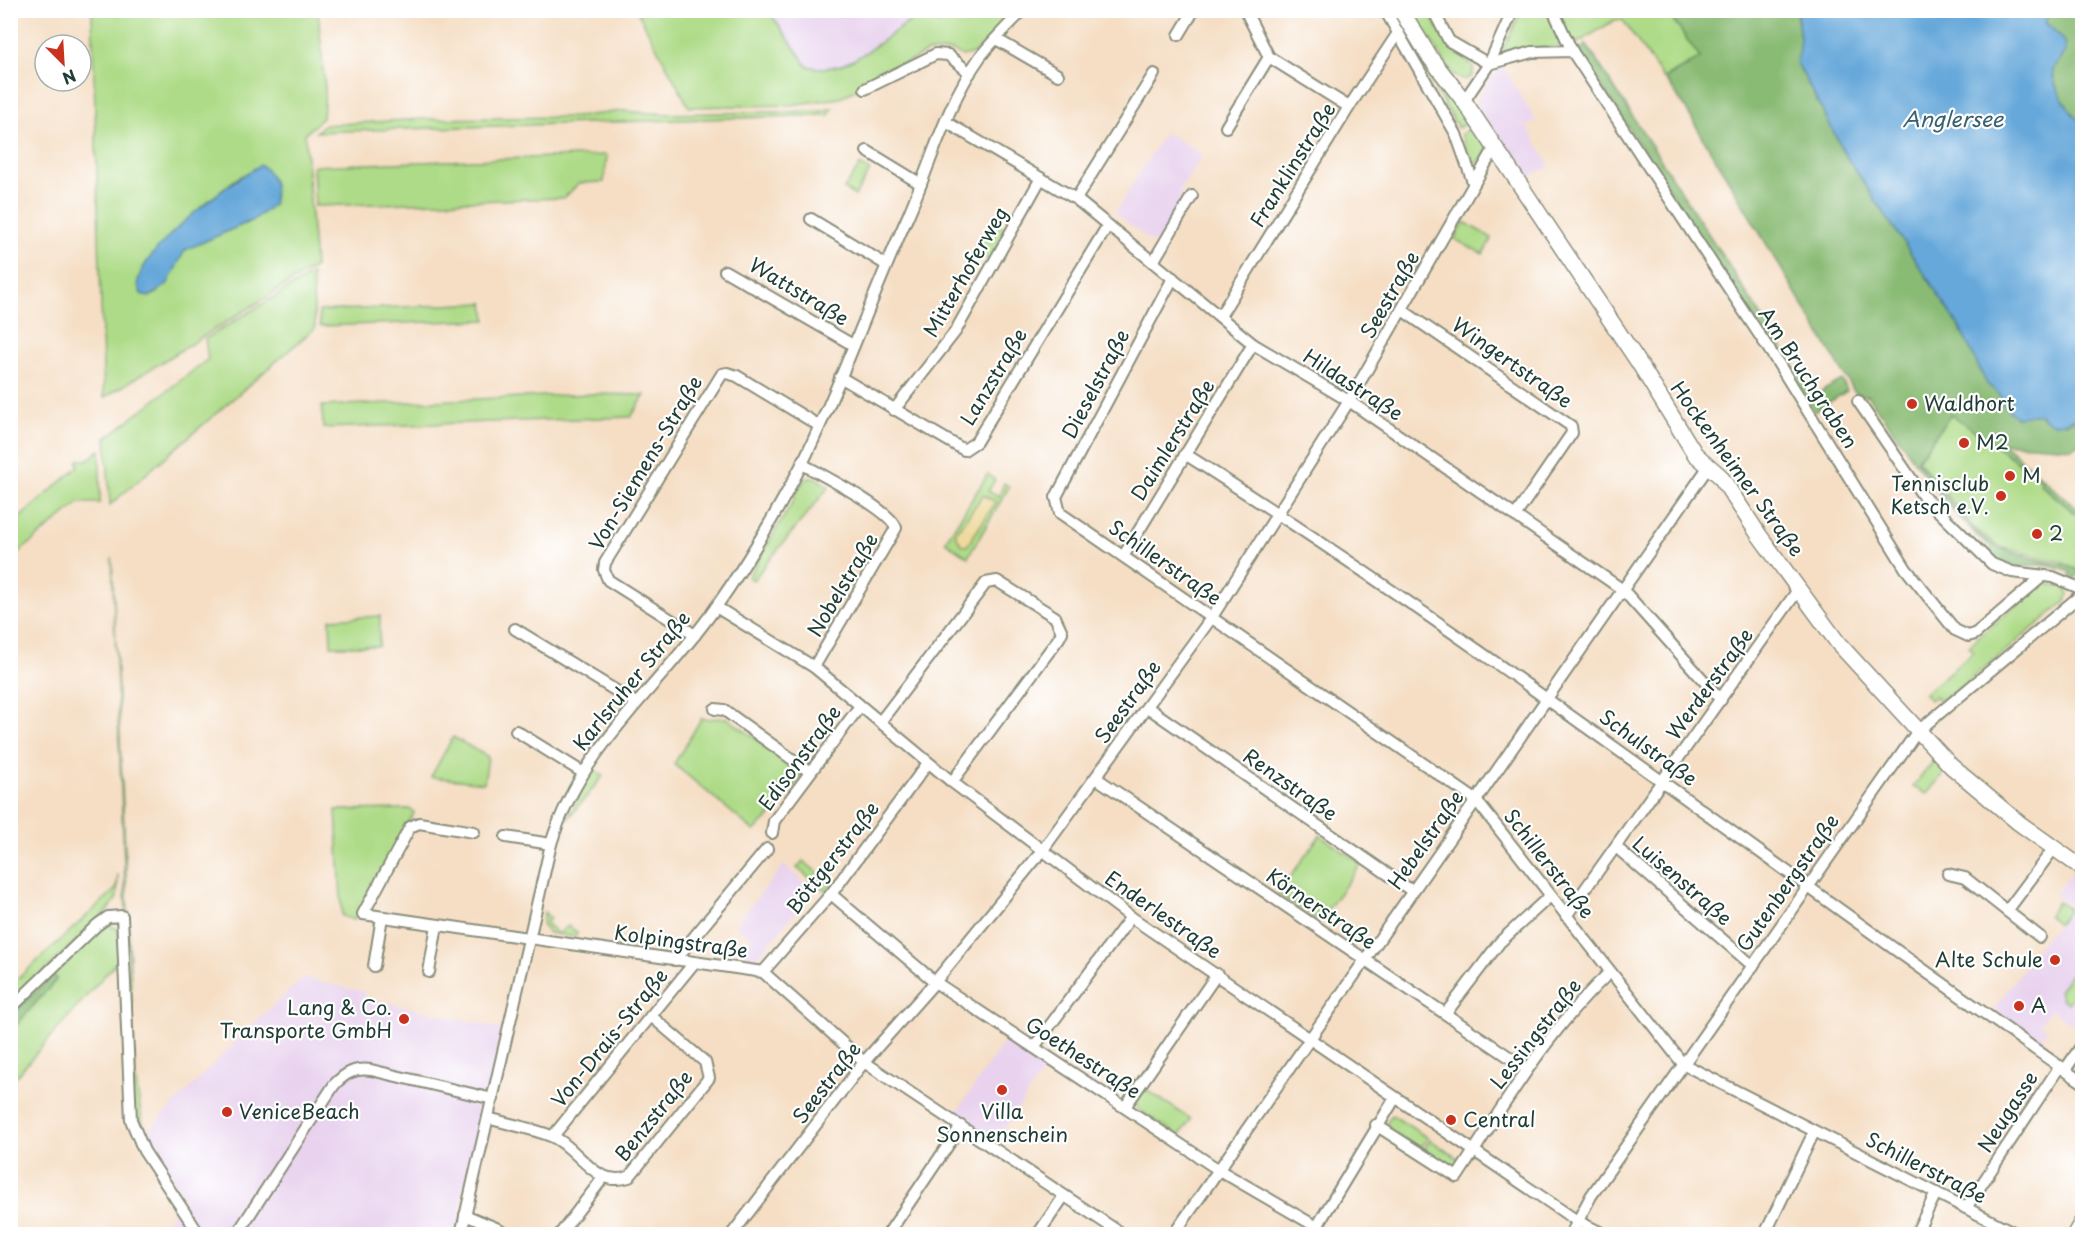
<svg xmlns="http://www.w3.org/2000/svg" width="2093" height="1245" font-family="'Playpen Sans',sans-serif">
	<style>
		.built { fill: #e8d2ee }
		.green { fill: #aedb87; stroke: #668c5e; stroke-width: 1.5; fill-rule: evenodd }
		.forest { fill: #8abb74; stroke: #547c54; stroke-width: 1.5 }
		.sand { fill: #eeda9e; stroke: #868c69; stroke-width: 1.5 }
		.water { fill: #66a8da; stroke: #427287; stroke-width: 1.5 }
		.lines { fill: none; stroke-linecap: round; stroke-linejoin: round }
		.street-casing { stroke: #8a8e7c; stroke-width: 14 }
		.secondary-casing { stroke: #8a8e7c; stroke-width: 18 }
		.street { stroke: #fff; stroke-width: 10 }
		.secondary { stroke: #fff; stroke-width: 15 }
		.poi-dot { fill: #c8321e; stroke: #fff; stroke-width: 2 }
		.labels { text-anchor: middle; stroke-width: 4.5; stroke-linejoin: round; paint-order: stroke }
		.street-label { font-size: 20px; fill: #1f3d34; stroke: #fff }
		.poi-label { font-size: 20px; fill: #1f3d34; stroke: #fff; text-anchor: start }
		.water-label { font-size: 21px; font-style: italic; fill: #38626e; stroke: #fff }
	</style>
	<rect width="100%" height="100%" fill="#fff"/>
	<filter id="ink" filterUnits="userSpaceOnUse"><feTurbulence type="fractalNoise" baseFrequency=".0167" numOctaves="2"/><feDisplacementMap in="SourceGraphic" scale="12" xChannelSelector="R" yChannelSelector="G"/><feConvolveMatrix kernelMatrix="1 2 1 2 8 2 1 2 1" color-interpolation-filters="sRGB"/></filter>
	<filter id="wash" filterUnits="userSpaceOnUse"><feTurbulence type="fractalNoise" baseFrequency=".008" numOctaves="4" result="noise"/><feDisplacementMap in="SourceGraphic" scale="24" xChannelSelector="R" yChannelSelector="G"/><feGaussianBlur stdDeviation="1.35" result="paint"/><feColorMatrix in="noise" values="0 0 0 0 0 0 0 0 0 0 0 0 0 0 0 0 0 1.4 0 .05"/><feComposite in="paint" operator="in"/></filter>
	<g filter="url(#wash)">
		<rect width="100%" height="100%" fill="#f5dec4"/>
		<!-- built -->
		<g class="built">
			<path d="M726 11H1012L929 50 840 99 791 105Z"/>
			<path d="M1503 67 1536 121 1527 126 1550 166 1523 180 1477 107V101L1490 78Z"/>
			<path d="M1165 132 1203 155 1182 187 1180 206 1159 240 1153 243 1115 213Z"/>
			<path d="M784 865 813 891 753 963 740 952 752 938 735 925Z"/>
			<path d="M2073 870 2082 876V988L2071 1003 2082 1011V1031L2051 1010 2040 1023 2047 1029 2042 1037 2045 1040 2041 1045 1994 1009 2042 942 2072 908 2055 895Z"/>
			<path d="M303 978 365 992 364 997 502 1029 459 1213 488 1234H157L184 1198 144 1135 252 1025Z"/>
			<path d="M1007 1037 1049 1063 995 1143 954 1116Z"/>
		</g>
		<!-- green -->
		<g class="green">
			<path d="M92 11H318L325 89 323 117 305 134 315 267 104 398ZM261 165 273 205 253 220 185 250 158 293 149 297 141 294 194 213 234 180Z"/>
			<path d="M637 11H769L807 66C852 78 884 33 920 16L940 23 963 11H1016L975 53 962 56 952 51 927 52 840 98 791 105 689 107Z"/>
			<path d="M1389 11H1395L1470 121 1458 128Z"/>
			<path d="M1412 11H1427L1451 48 1474 67 1472 76 1465 80 1454 76Z"/>
			<path d="M1521 11H1548L1565 46 1501 54Z"/>
			<path d="M1555 11H1667L1700 58 1663 78 1622 19 1615 20 1576 44 1572 42Z"/>
			<path d="M833 108 829 115 316 132 324 125 423 119 575 117 622 111 668 114 821 111Z"/>
			<path d="M1475 126 1488 150 1480 161 1474 163 1470 161 1461 134Z"/>
			<path d="M607 155 604 182 579 183 564 198 315 206 313 166Z"/>
			<path d="M860 165 870 171 855 196 844 189Z"/>
			<path d="M993 221 1008 230 990 261 974 251Z"/>
			<path d="M1464 222 1492 238 1483 254 1454 239Z"/>
			<path d="M312 274 315 328 110 505 106 438 208 359 205 339Z"/>
			<path d="M484 303 486 320 320 326 319 311Z"/>
			<path d="M591 394 645 395 631 417 323 428 322 406Z"/>
			<path d="M1951 414 2042 480 2040 484 2082 519V575L2062 562 1999 547 1973 527 1918 460Z"/>
			<path d="M100 450V503H79L11 559V535L18 532V519L78 467V460H87Z"/>
			<path d="M988 474 995 480 988 491 999 497 1004 483 1009 487 968 557 945 542Z"/>
			<path d="M809 478H816L829 487 753 580 748 577 795 498 794 495 803 482Z"/>
			<path d="M112 558 135 1076 144 1132 141 1137 134 1116Z"/>
			<path d="M2048 584 2064 587 2068 594 2066 601 1960 688 1939 701 1935 696 1930 700 1924 694 1974 651 1969 647 1977 638 2041 585Z"/>
			<path d="M380 616 379 646H331L330 619Z"/>
			<path d="M727 718 804 773 791 790 788 788 777 810 754 831 674 764 701 719Z"/>
			<path d="M453 737 488 757 484 783 431 777Z"/>
			<path d="M1935 759 1946 770 1927 794 1913 787Z"/>
			<path d="M593 769 603 776 567 820Z"/>
			<path d="M410 809 414 813 354 920 342 916 336 810Z"/>
			<path d="M1320 835 1361 864 1323 916 1319 913 1315 919 1278 894Z"/>
			<path d="M803 861 832 884 825 891 797 868Z"/>
			<path d="M118 874 117 898 108 910 11 1004V985L116 889Z"/>
			<path d="M2058 901 2069 909 2058 924 2048 916Z"/>
			<path d="M544 912 550 918 546 923 558 934 568 926 577 932 575 937 549 933 542 925Z"/>
			<path d="M108 924 119 930V959L11 1082V1031L56 980 48 978 100 927Z"/>
			<path d="M2072 972 2082 980V988L2068 1003 2062 999 2059 991Z"/>
			<path d="M1145 1089 1191 1119 1179 1136 1137 1109 1136 1102Z"/>
			<path d="M1392 1115 1428 1138 1420 1149 1384 1127Z"/>
			<path d="M1430 1140 1461 1160 1454 1170 1423 1151Z"/>
		</g>
		<!-- forest -->
		<g class="forest">
			<path d="M1667 11H1796L1800 40 1797 63 1848 159 1958 324 1987 384 2000 395 2005 407 2016 417 2040 414 2044 419 2067 423 2082 417V442L2072 448 2003 443 2082 513V519L2040 483 2042 479 1951 414 1917 460C1939 486 1968 533 1998 547 2024 560 2056 560 2082 571V575L2079 573 2075 578 2069 576 2071 572C2054 567 2037 561 2021 568L1991 558 1987 554 1992 548C1938 505 1909 449 1867 395L1862 396 1854 391 1683 104 1665 79 1700 58Z"/>
			<path d="M2050 11H2082V123C2067 113 2053 88 2053 69L2058 63 2061 37 2045 22Z"/>
			<path d="M1586 44 1813 396 1842 380 1847 391 1814 412 1579 52Z"/>
			<path d="M52 976 56 977V980L11 1031V1014Z"/>
		</g>
		<!-- sand -->
		<path class="sand" d="M983 495 996 502 967 546 962 545 955 534Z"/>
		<!-- water -->
		<g class="water">
			<path d="M1797 11H2050L2045 22C2051 29 2064 36 2065 47 2066 56 2058 61 2054 67 2047 80 2072 116 2082 123V417C2065 419 2055 432 2040 414L2016 417 2005 407 2000 395 1987 384 1958 324 1848 159 1797 63 1800 40Z"/>
			<path d="M261 165C274 175 277 189 273 205L253 220 185 250 167 285 149 297 141 294C140 290 137 285 138 281 144 248 230 180 261 165Z"/>
		</g>
	</g>
	<g filter="url(#ink)">
		<g class="lines">
			<defs>
				<g id="street">
					<path d="M1245 10 1269 57 1349 107"/>
					<path d="M1385 10 1456 134 1473 182"/>
					<path d="M1433 10 1449 41 1489 64"/>
					<path d="M1553 10 1572 51"/>
					<path d="M1179 35 1194 10"/>
					<path d="M996 39 1058 75"/>
					<path d="M1489 64 1532 52 1572 51 1778 363 1906 569 1955 630 1968 636 1975 634 2043 576"/>
					<path d="M865 89 936 54 948 55 970 73"/>
					<path d="M1464 101 1489 64 1513 10"/>
					<path d="M946 122 1076 199 1253 344 1349 401 1623 590 1721 700"/>
					<path d="M1226 127 1269 57"/>
					<path d="M867 151 921 184"/>
					<path d="M1076 199 1154 74"/>
					<path d="M811 219 885 264"/>
					<path d="M1153 262 1192 196"/>
					<path d="M725 271 853 345"/>
					<path d="M1173 278 1056 497 1060 513 1476 800 1683 1064 2017 1234"/>
					<path d="M1402 310 1571 426 1572 433 1515 516"/>
					<path d="M1220 316 1349 107 1398 33"/>
					<path d="M840 377 964 450 976 442 1108 225"/>
					<path d="M1858 401 1923 496 1992 564 2012 572 2053 577 2082 589"/>
					<path d="M894 410 955 332 1041 178"/>
					<path d="M1185 454C1494 650 1783 874 2082 1082"/>
					<path d="M802 464C820 474 891 510 896 528L814 667"/>
					<path d="M1124 555 1253 344"/>
					<path d="M716 607 814 667 952 782 1131 917 1577 1221 1604 1234"/>
					<path d="M515 629 636 703"/>
					<path d="M695 635 608 580 604 570 605 563 722 374 727 373 737 376 818 425"/>
					<path d="M1147 707 1412 891"/>
					<path d="M715 709 724 710 810 772"/>
					<path d="M880 722 986 583 997 581 1055 617 1062 632 1059 638 952 782"/>
					<path d="M516 731 582 772"/>
					<path d="M1096 778 1527 1069"/>
					<path d="M474 832 419 823 410 827 363 914 763 972 864 1062 1122 1234"/>
					<path d="M772 833 774 821 860 706"/>
					<path d="M506 837 551 844"/>
					<path d="M1616 847 1753 966"/>
					<path d="M1948 874 1965 878 2040 937"/>
					<path d="M831 894 935 982 1219 1170 1329 1234"/>
					<path d="M2007 911 2054 848"/>
					<path d="M1566 916 1798 590"/>
					<path d="M675 960 767 849"/>
					<path d="M374 966 382 917"/>
					<path d="M429 972 437 925"/>
					<path d="M763 972 831 894 928 763"/>
					<path d="M10 1009 97 925 108 917 122 916 131 1120 144 1151 199 1234"/>
					<path d="M1446 1013 1500 942 1550 896"/>
					<path d="M1034 1047 1131 917"/>
					<path d="M2065 1070 2082 1045"/>
					<path d="M1125 1107 1217 974"/>
					<path d="M488 1118C508 1124 531 1128 551 1136 579 1147 594 1189 629 1177L709 1078 705 1062 651 1016"/>
					<path d="M1376 1125 1457 1177C1504 1105 1547 1031 1610 972"/>
					<path d="M553 1136 694 963"/>
					<path d="M1966 1208 2060 1066"/>
					<path d="M465 1215 496 1228 505 1234"/>
					<path d="M1316 1228 1395 1098"/>
					<path d="M237 1234 334 1085C345 1073 355 1068 371 1070L493 1099"/>
					<path d="M461 1234 551 844C581 745 659 689 716 607 747 563 776 514 801 466 841 385 871 298 908 216 931 163 947 103 980 57 993 40 1009 25 1023 10"/>
					<path d="M560 1234 603 1178"/>
					<path d="M732 1234 864 1062 935 982 1042 851 1212 617 1349 401 1494 149"/>
					<path d="M888 1234 961 1126"/>
					<path d="M1038 1234 1064 1196"/>
					<path d="M1174 1234 1709 466"/>
					<path d="M1571 1234 1591 1196 1917 732 2082 594"/>
					<path d="M1765 1234 1814 1132"/>
					<path d="M1916 1234 1936 1193"/>
				</g>
				<g id="secondary">
					<path d="M1401 10 1429 56 1464 101 1639 363 1695 454 1720 476 1759 535 1838 643 1951 766 2019 823 2082 868"/>
					<path d="M2075 1234 2082 1222"/>
				</g>
			</defs>
			<!-- street casing -->
			<use href="#street" class="street-casing"/>
			<!-- secondary casing -->
			<use href="#secondary" class="secondary-casing"/>
			<!-- street -->
			<use href="#street" class="street"/>
			<!-- secondary -->
			<use href="#secondary" class="secondary"/>
		</g>
	</g>
	<!-- markers -->
	<g class="poi-dot">
		<circle cx="1912" cy="404" r="6"/>
		<circle cx="1964" cy="443" r="6"/>
		<circle cx="2010" cy="476" r="6"/>
		<circle cx="2001" cy="496" r="6"/>
		<circle cx="2037" cy="534" r="6"/>
		<circle cx="2055" cy="960" r="6"/>
		<circle cx="2019" cy="1006" r="6"/>
		<circle cx="404" cy="1019" r="6"/>
		<circle cx="1002" cy="1090" r="6"/>
		<circle cx="227" cy="1112" r="6"/>
		<circle cx="1451" cy="1120" r="6"/>
	</g>
	<g class="labels">
		<!-- street labels -->
		<g class="street-label">
			<text transform="translate(1293 165) rotate(-58)" y="7">Franklinstraße</text>
			<text transform="translate(966 272) rotate(-60)" y="7">Mitterhoferweg</text>
			<text transform="translate(799 292) rotate(31)" y="7">Wattstraße</text>
			<text transform="translate(1390 295) rotate(-60)" y="7">Seestraße</text>
			<text transform="translate(1512 363) rotate(35)" y="7">Wingertstraße</text>
			<text transform="translate(994 377) rotate(-59)" y="7">Lanzstraße</text>
			<text transform="translate(1808 378) rotate(57)" y="7">Am Bruchgraben</text>
			<text transform="translate(1096 384) rotate(-62)" y="7">Dieselstraße</text>
			<text transform="translate(1353 385) rotate(33)" y="7">Hildastraße</text>
			<text transform="translate(1173 440) rotate(-58)" y="7">Daimlerstraße</text>
			<text transform="translate(646 463) rotate(-59)" y="7">Von-Siemens-Straße</text>
			<text transform="translate(1737 469) rotate(54)" y="7">Hockenheimer Straße</text>
			<text transform="translate(1165 563) rotate(35)" y="7">Schillerstraße</text>
			<text transform="translate(843 585) rotate(-59)" y="7">Nobelstraße</text>
			<text transform="translate(632 681) rotate(-51)" y="7">Karlsruher Straße</text>
			<text transform="translate(1710 684) rotate(-54)" y="7">Werderstraße</text>
			<text transform="translate(1128 702) rotate(-54)" y="7">Seestraße</text>
			<text transform="translate(1648 748) rotate(36)" y="7">Schulstraße</text>
			<text transform="translate(800 758) rotate(-54)" y="7">Edisonstraße</text>
			<text transform="translate(1290 785) rotate(35)" y="7">Renzstraße</text>
			<text transform="translate(1426 840) rotate(-55)" y="7">Hebelstraße</text>
			<text transform="translate(833 858) rotate(-52)" y="7">Böttgerstraße</text>
			<text transform="translate(1549 864) rotate(52)" y="7">Schillerstraße</text>
			<text transform="translate(1682 881) rotate(41)" y="7">Luisenstraße</text>
			<text transform="translate(1788 883) rotate(-55)" y="7">Gutenbergstraße</text>
			<text transform="translate(1321 909) rotate(34)" y="7">Körnerstraße</text>
			<text transform="translate(1163 915) rotate(35)" y="7">Enderlestraße</text>
			<text transform="translate(681 942) rotate(8)" y="7">Kolpingstraße</text>
			<text transform="translate(1536 1034) rotate(-52)" y="7">Lessingstraße</text>
			<text transform="translate(610 1038) rotate(-51)" y="7">Von-Drais-Straße</text>
			<text transform="translate(1083 1058) rotate(33)" y="7">Goethestraße</text>
			<text transform="translate(827 1083) rotate(-52)" y="7">Seestraße</text>
			<text transform="translate(2008 1112) rotate(-57)" y="7">Neugasse</text>
			<text transform="translate(654 1116) rotate(-51)" y="7">Benzstraße</text>
			<text transform="translate(1926 1168) rotate(27)" y="7">Schillerstraße</text>
		</g>
		<!-- poi labels -->
		<g class="poi-label">
			<text x="1924" y="411">Waldhort</text>
			<text x="1976" y="450">M2</text>
			<text x="2022" y="483">M</text>
			<text x="1989" y="491" text-anchor="end">Tennisclub<tspan x="1989" dy="23">Ketsch e.V.</tspan></text>
			<text x="2049" y="541">2</text>
			<text x="2043" y="967" text-anchor="end">Alte Schule</text>
			<text x="2031" y="1013">A</text>
			<text x="392" y="1015" text-anchor="end">Lang &amp; Co.<tspan x="392" dy="23">Transporte GmbH</tspan></text>
			<text x="239" y="1119">VeniceBeach</text>
			<text x="1002" y="1119" text-anchor="middle">Villa<tspan x="1002" dy="23">Sonnenschein</tspan></text>
			<text x="1463" y="1127">Central</text>
		</g>
		<!-- water labels -->
		<g class="water-label">
			<text x="1953" y="127">Anglersee</text>
		</g>
	</g>
	<!-- margin -->
	<rect width="2093" height="1245" fill="none" stroke="#fff" stroke-width="36"/>
	<!-- north arrow -->
	<g transform="translate(63 63) rotate(156)"><circle r="28" fill="#ffffff" stroke="#a5b1ae" stroke-width="1.5"/>
	<path d="M0-4.5L10 22L0 15L-10 22Z" fill="#c8321e"/>
	<text y="-9" font-size="16" font-weight="bold" text-anchor="middle" fill="#1f3d34">N</text>
	</g>
</svg>
